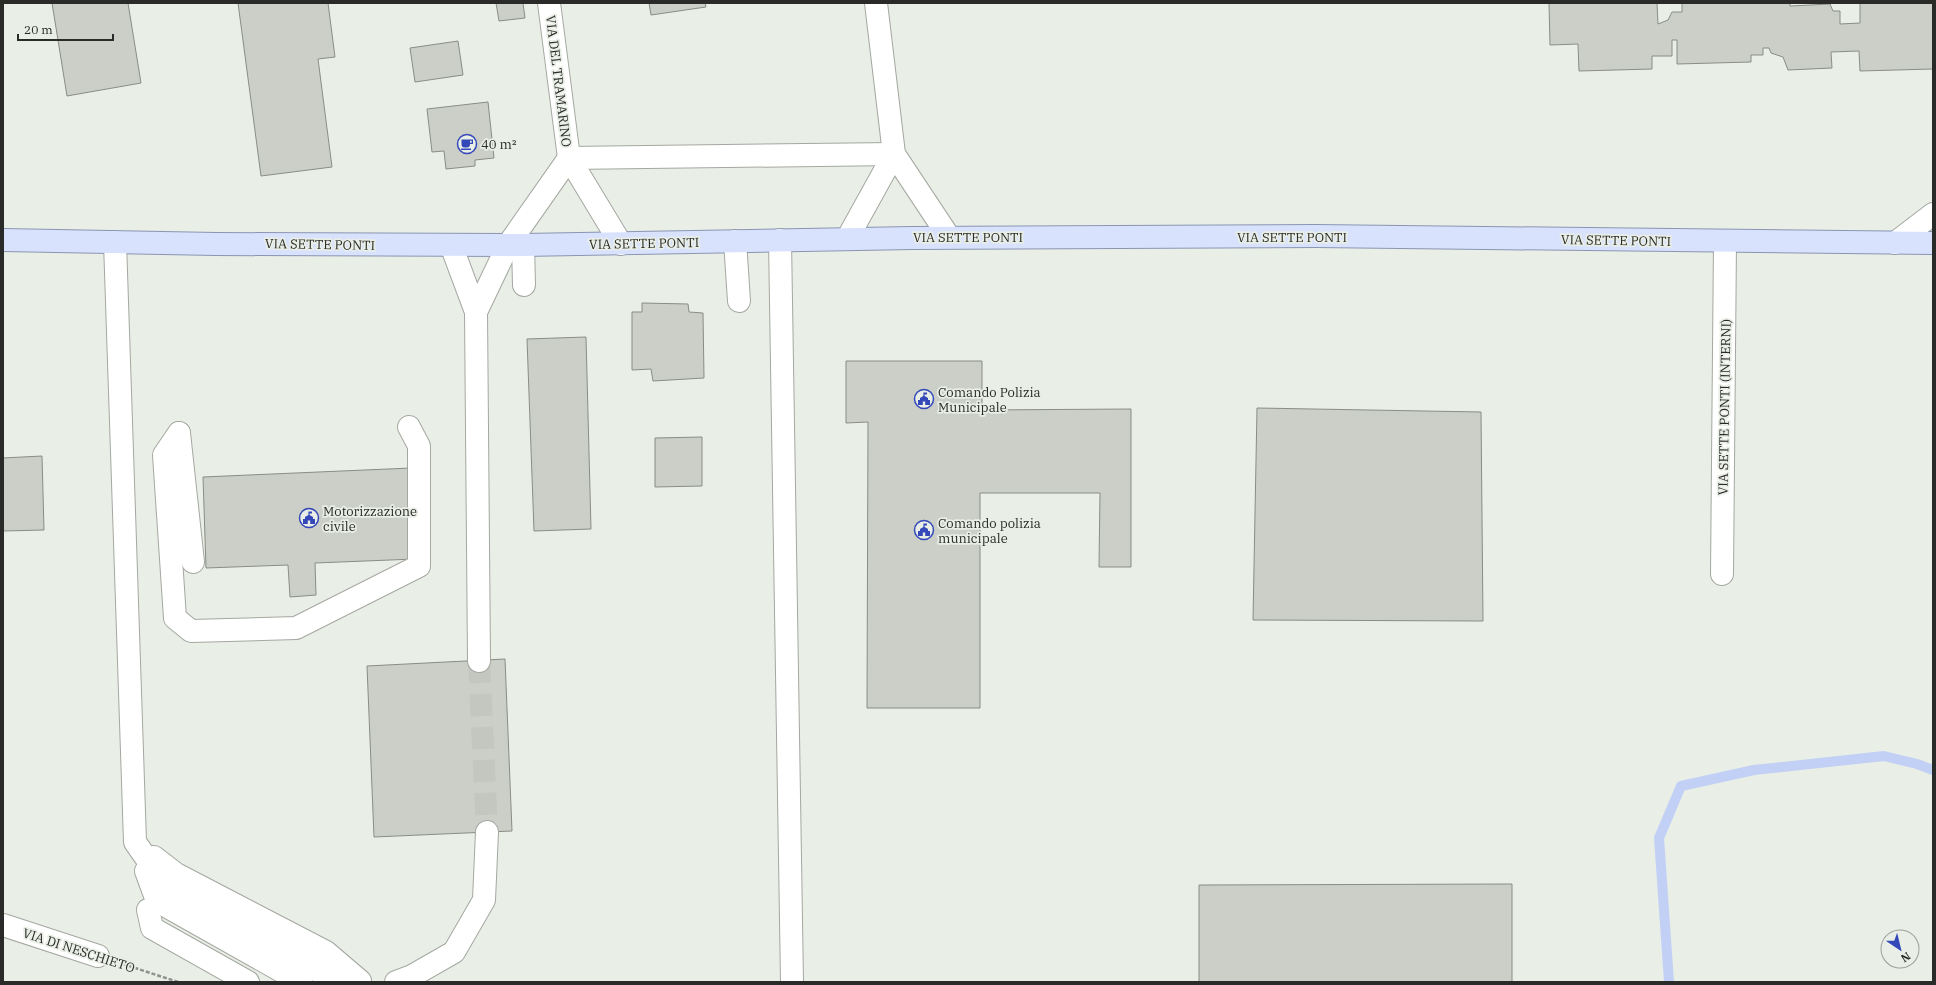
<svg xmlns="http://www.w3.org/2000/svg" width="1936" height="985" font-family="'IBM Plex Serif',serif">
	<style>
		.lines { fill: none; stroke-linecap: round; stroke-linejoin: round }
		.stream { stroke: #c2d0f6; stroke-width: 10 }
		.building { fill: #cbcfc8; stroke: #888d86 }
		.minor-tunnel { stroke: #c3c7c0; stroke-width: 22; stroke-dasharray: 22 11; stroke-linecap: butt }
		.minor-casing { stroke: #a4a8a1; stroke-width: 24 }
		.major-casing { stroke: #8a95b2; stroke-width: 24 }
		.path { stroke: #8f928d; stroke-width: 2.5; stroke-dasharray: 4 2; stroke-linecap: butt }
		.minor { stroke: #fff; stroke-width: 22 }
		.major { stroke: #d8e2fd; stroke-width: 22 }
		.labels { text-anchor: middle; stroke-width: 3.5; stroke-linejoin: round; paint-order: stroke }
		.street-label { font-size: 13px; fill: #2a2b29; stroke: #e9eee6 }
		.poi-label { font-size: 13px; fill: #2a2b29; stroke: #e9eee6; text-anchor: start }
	</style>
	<rect width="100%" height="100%" fill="#e9eee6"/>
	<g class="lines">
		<!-- stream -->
		<path class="stream" d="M1669 982 1659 838 1681 786 1754 770 1884 756 1917 764 1933 770"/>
	</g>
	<!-- building -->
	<g class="building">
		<path d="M52 3H128L141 83 67 96Z"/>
		<path d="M238 3H328L335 57 318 59 332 167 261 176Z"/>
		<path d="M496 3H523L525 18 499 21Z"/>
		<path d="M649 3H705L706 7 651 15Z"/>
		<path d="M1549 3H1657L1658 24 1668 20 1672 12H1682V3H1790V6L1830 4 1833 11H1840V24L1860 23V3H1933V69L1860 71 1859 51 1831 52 1832 68 1788 70 1783 57 1771 53 1769 48H1763V55H1751V62L1677 64V40H1672V56H1652V69L1579 71 1578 44 1550 45Z"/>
		<path d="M458 41 463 75 415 82 410 48Z"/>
		<path d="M488 102 494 158 475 160V166L446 169 444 151 432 152 427 109Z"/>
		<path d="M642 303 688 304 689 312 703 313 704 378 653 381 651 369 632 370V312H642Z"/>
		<path d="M586 337 591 529 534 531 527 339Z"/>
		<path d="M846 361H982V410L1131 409V567H1099L1100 493H980V708H867L868 422 846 423Z"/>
		<path d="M1257 408 1481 412 1483 621 1253 620Z"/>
		<path d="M702 437V486L655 487V438Z"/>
		<path d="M42 456 44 530 3 531V458Z"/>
		<path d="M411 468 415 559 315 563 316 595 290 597 288 565 206 568 203 477Z"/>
		<path d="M505 659 512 831 374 837 367 666Z"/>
		<path d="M1512 884V982H1199V885Z"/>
	</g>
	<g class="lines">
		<!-- minor-tunnel -->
		<path class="minor-tunnel" d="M479 661 487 832"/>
		<defs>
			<g id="minor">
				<path d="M549 3 569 158 621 244"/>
				<path d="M876 3 894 154 949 237"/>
				<path d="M569 158 894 154"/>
				<path d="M847 239 894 154"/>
				<path d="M780 240 792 982"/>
				<path d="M735 241 739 301"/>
				<path d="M115 242 135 842 170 892 318 971 348 982"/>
				<path d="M1895 243 1933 214"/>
				<path d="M451 245 476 312 479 661"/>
				<path d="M523 245 524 285"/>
				<path d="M476 312 508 245 569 158"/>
				<path d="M179 433 164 455 175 618 191 631 296 628 419 566V446L409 427"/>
				<path d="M179 433 193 562"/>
				<path d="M1722 574 1725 241"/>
				<path d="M154 857 176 874 326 952 360 981"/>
				<path d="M146 871 157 901 301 982"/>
				<path d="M148 910 152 928 248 982"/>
				<path d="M3 925 98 956"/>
				<path d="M396 982 412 976 454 952 484 900 487 832"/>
			</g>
			<path id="major" d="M3 240 216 244 523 245 912 238 1316 236 1933 243"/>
		</defs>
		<!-- minor casing -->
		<use href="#minor" class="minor-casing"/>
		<!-- major casing -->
		<use href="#major" class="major-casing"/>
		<!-- path -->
		<path class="path" d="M123 964 178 982"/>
		<!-- minor -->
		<use href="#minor" class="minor"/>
		<!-- major -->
		<use href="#major" class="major"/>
	</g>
	<!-- icons -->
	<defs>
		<symbol id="cafe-ring" viewBox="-11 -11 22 22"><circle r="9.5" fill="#e9eee6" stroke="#3448ba" stroke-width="1.5"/><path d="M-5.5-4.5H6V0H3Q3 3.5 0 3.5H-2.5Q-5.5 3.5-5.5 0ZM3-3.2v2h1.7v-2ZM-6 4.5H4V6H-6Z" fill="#3448ba"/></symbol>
		<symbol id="civic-ring" viewBox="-11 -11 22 22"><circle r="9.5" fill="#e9eee6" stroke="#3448ba" stroke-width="1.5"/><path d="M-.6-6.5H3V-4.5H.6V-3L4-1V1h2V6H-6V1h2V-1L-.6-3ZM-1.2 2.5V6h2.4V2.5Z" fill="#3448ba"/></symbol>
	</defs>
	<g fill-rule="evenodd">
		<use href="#cafe-ring" x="456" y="133" width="22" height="22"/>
		<use href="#civic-ring" x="913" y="388" width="22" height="22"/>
		<use href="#civic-ring" x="298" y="507" width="22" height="22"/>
		<use href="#civic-ring" x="913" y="519" width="22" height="22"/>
	</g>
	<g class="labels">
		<!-- street labels -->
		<g class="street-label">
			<text transform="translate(559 81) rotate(83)" y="5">VIA DEL TRAMARINO</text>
			<text x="968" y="242">VIA SETTE PONTI</text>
			<text x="1292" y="242">VIA SETTE PONTI</text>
			<text transform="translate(1616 240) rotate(1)" y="5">VIA SETTE PONTI</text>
			<text transform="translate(644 243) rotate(-1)" y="5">VIA SETTE PONTI</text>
			<text transform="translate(320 244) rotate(1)" y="5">VIA SETTE PONTI</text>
			<text transform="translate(1724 407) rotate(-89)" y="5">VIA SETTE PONTI (INTERNI)</text>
			<text transform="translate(79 950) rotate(18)" y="5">VIA DI NESCHIETO</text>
		</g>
		<!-- poi labels -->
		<g class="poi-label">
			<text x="481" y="149">40 m²</text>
			<text x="938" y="397">Comando Polizia<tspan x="938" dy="15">Municipale</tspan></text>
			<text x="323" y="516">Motorizzazione<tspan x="323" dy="15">civile</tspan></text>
			<text x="938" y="528">Comando polizia<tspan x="938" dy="15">municipale</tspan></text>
		</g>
	</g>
	<!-- border -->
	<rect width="1936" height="985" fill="none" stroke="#2a2b29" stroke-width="8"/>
	<!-- north arrow -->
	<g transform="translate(1900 949) rotate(145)"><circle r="19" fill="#e9eee6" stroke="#9da09a"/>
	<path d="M0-3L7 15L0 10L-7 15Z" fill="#3448ba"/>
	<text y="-6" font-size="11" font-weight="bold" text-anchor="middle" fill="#2a2b29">N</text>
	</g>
	<!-- scale -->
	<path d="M18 34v6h95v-6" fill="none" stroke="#2a2b29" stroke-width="2"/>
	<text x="24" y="34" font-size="12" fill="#2a2b29" stroke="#e9eee6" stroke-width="3" paint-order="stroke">20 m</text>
</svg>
